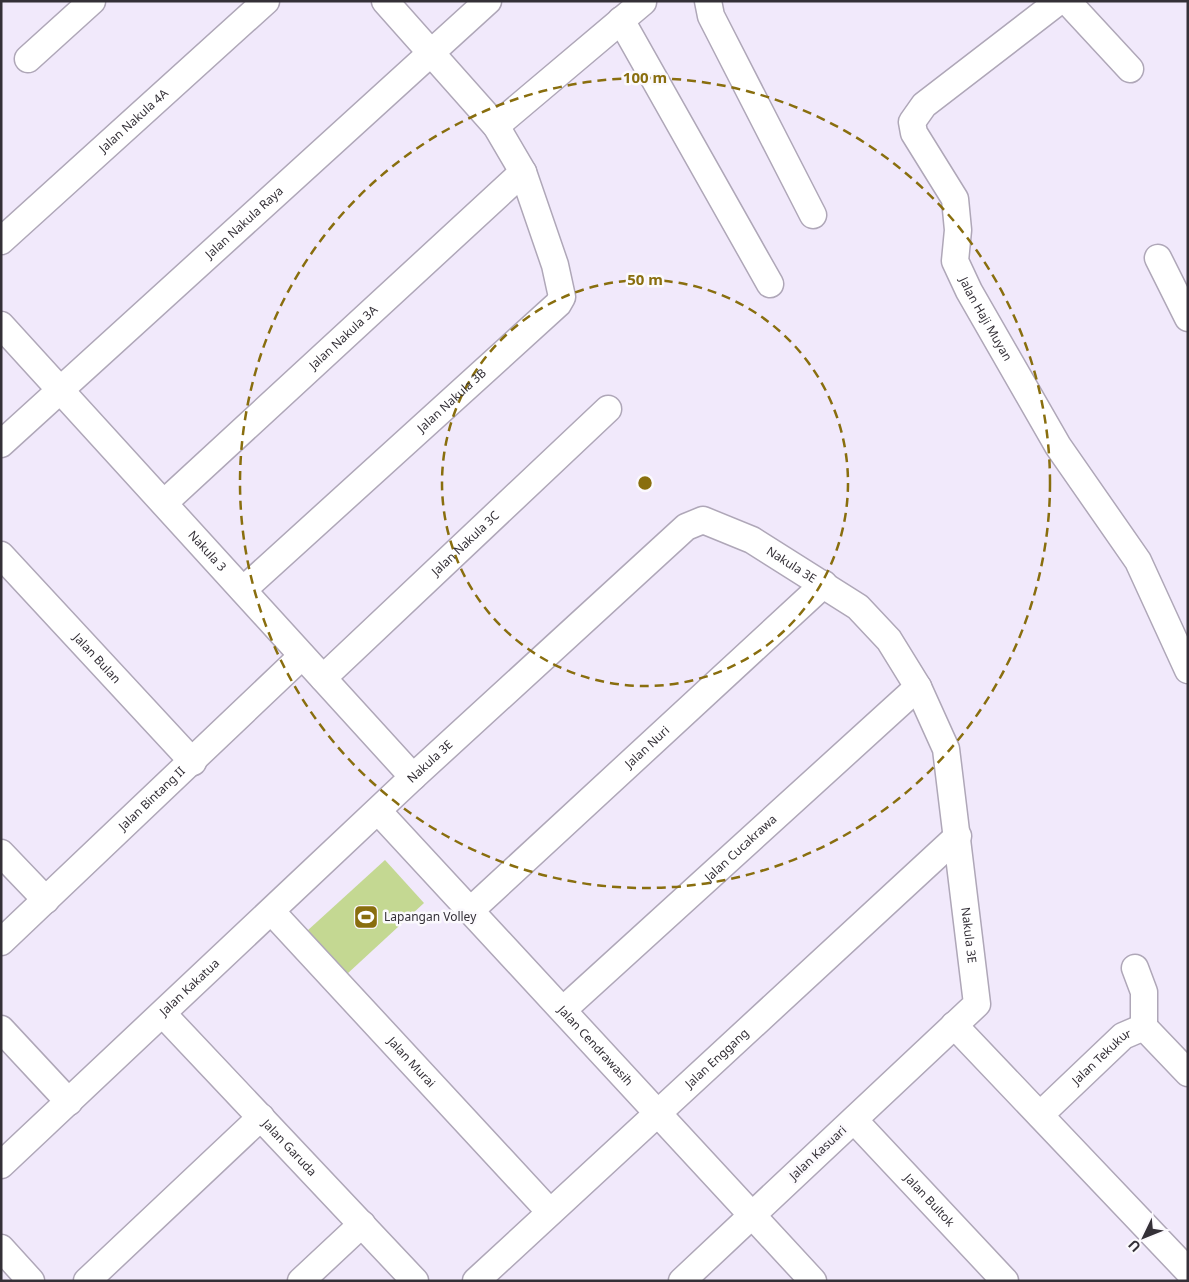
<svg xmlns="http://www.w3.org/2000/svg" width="1189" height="1282" font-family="'Noto Sans',sans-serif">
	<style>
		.green { fill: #c4d892 }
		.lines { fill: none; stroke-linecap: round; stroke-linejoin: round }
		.street-casing { stroke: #afa7b8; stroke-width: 29 }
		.street { stroke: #fff; stroke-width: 26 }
		.ring { fill: none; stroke: #896e0e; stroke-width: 2.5; stroke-dasharray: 9 6 }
		.labels { text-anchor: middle; stroke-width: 5; stroke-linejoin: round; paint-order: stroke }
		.street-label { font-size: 12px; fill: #343037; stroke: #fbf9fd }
		.poi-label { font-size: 12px; fill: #343037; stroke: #fbf9fd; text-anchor: start }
		.centre { fill: #896e0e; stroke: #fbf9fd; stroke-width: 2.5 }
		.ring-label { font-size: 15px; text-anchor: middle; font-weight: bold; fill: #896e0e; stroke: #fbf9fd; stroke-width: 5; stroke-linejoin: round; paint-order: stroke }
	</style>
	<rect width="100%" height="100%" fill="#f1e9fb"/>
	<!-- green -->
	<path class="green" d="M385 860 424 903 347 974 307 931Z"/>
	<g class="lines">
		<defs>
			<g id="street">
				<path d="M708 1 711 16 813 215"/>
				<path id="s1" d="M1059 1 924 105 912 122 914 133 955 199 958 230 955 261 969 291 1058 446 1138 561 1188 670"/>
				<path d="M1067 1 1130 69"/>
				<path d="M621 20 770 284"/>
				<path d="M28 59 92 1"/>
				<path d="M496 126 643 2"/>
				<path id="s2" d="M1 241 266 1"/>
				<path d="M1158 258 1188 318"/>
				<path id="s3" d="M1 325 413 777"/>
				<path id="s4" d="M1 444 488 1"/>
				<path id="s5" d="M164 503 523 172"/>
				<path id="s6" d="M1 555 193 762"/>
				<path id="s7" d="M243 590 558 304 562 297 555 265 523 172 496 126 385 1"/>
				<path id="s8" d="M323 678 608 409"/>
				<path id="s9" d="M378 811 813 1281"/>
				<path d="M1 853 46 900"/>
				<path id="s10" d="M471 910 824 584"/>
				<path id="s11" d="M272 912 550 1212"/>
				<path id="s12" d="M1 942 302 656"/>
				<path d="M1135 968 1144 992V1027"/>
				<path id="s13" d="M564 1009 918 687"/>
				<path id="s14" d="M163 1014 415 1281"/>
				<path d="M954 1025 1188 1271"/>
				<path d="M1 1029 69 1102"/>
				<path id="s15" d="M1040 1115 1123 1036 1144 1027 1188 1073"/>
				<path id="s16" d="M854 1120 1005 1281"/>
				<path id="s17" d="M1 1165 413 777 686 527 703 520 752 540 858 607 889 640 918 687 946 749 977 1004 682 1281"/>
				<path d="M1 1248 31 1281"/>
				<path d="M87 1281 261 1117"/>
				<path d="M301 1281 362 1224"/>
				<path id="s18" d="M476 1281 958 836"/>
			</g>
		</defs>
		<!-- street casing -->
		<use href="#street" class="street-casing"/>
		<!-- street -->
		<use href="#street" class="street"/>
	</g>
	<!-- distance rings -->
	<g class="ring">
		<circle cx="645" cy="483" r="203"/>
		<circle cx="645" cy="483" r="405"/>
	</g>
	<!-- icons -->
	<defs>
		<symbol id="stadium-square" viewBox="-11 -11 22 22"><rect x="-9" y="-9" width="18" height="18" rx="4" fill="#896e0e" stroke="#fbf9fd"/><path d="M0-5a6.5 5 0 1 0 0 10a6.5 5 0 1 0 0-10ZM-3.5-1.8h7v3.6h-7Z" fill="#fff"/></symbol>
	</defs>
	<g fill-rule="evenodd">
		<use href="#stadium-square" x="352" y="903" width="28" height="28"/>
	</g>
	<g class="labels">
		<!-- street labels -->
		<g class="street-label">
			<text dy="4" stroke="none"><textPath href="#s2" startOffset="179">Jalan Nakula 4A</textPath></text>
			<text dy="4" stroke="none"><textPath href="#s4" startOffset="329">Jalan Nakula Raya</textPath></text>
			<text dy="4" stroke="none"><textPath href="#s1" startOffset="408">Jalan Haji Muyan</textPath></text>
			<text dy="4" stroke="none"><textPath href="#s5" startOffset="244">Jalan Nakula 3A</textPath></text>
			<text dy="4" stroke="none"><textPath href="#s7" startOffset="282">Jalan Nakula 3B</textPath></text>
			<text dy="4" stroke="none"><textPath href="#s8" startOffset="196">Jalan Nakula 3C</textPath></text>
			<text dy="4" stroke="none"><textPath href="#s3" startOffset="306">Nakula 3</textPath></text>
			<text dy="4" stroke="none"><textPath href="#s17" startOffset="1054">Nakula 3E</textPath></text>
			<text dy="4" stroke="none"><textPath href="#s6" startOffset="141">Jalan Bulan</textPath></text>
			<text dy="4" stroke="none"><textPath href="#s10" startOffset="240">Jalan Nuri</textPath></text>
			<text dy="4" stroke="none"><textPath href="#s17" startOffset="589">Nakula 3E</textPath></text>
			<text dy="4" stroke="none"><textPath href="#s12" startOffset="208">Jalan Bintang II</textPath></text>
			<text dy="4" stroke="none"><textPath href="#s13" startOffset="239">Jalan Cucakrawa</textPath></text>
			<text dy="4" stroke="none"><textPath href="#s17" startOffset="1489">Nakula 3E</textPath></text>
			<text dy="4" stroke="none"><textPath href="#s17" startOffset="259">Jalan Kakatua</textPath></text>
			<text dy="4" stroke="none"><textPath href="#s9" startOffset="320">Jalan Cendrawasih</textPath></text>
			<text dy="4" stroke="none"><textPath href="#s15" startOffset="85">Jalan Tekukur</textPath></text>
			<text dy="4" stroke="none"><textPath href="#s18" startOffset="328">Jalan Enggang</textPath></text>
			<text dy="4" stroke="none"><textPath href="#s11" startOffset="205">Jalan Murai</textPath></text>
			<text dy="4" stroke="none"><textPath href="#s14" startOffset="184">Jalan Garuda</textPath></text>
			<text transform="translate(818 1153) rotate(-43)" y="4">Jalan Kasuari</text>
			<text dy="4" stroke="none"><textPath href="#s16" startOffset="110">Jalan Bultok</textPath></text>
		</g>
		<!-- poi labels -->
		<g class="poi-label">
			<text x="384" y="921">Lapangan Volley</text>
		</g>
	</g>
	<circle cx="645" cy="483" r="8" class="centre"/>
	<g class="ring-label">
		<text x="645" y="83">100 m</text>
		<text x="645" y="285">50 m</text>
	</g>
	<!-- border -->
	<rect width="1189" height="1282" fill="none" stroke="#343037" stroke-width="5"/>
	<!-- north arrow -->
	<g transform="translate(1144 1237) rotate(227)" stroke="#fbf9fd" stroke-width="4" paint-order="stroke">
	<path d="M0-4L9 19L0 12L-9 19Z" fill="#343037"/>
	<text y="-8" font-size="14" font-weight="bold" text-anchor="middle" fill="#343037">U</text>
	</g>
</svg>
